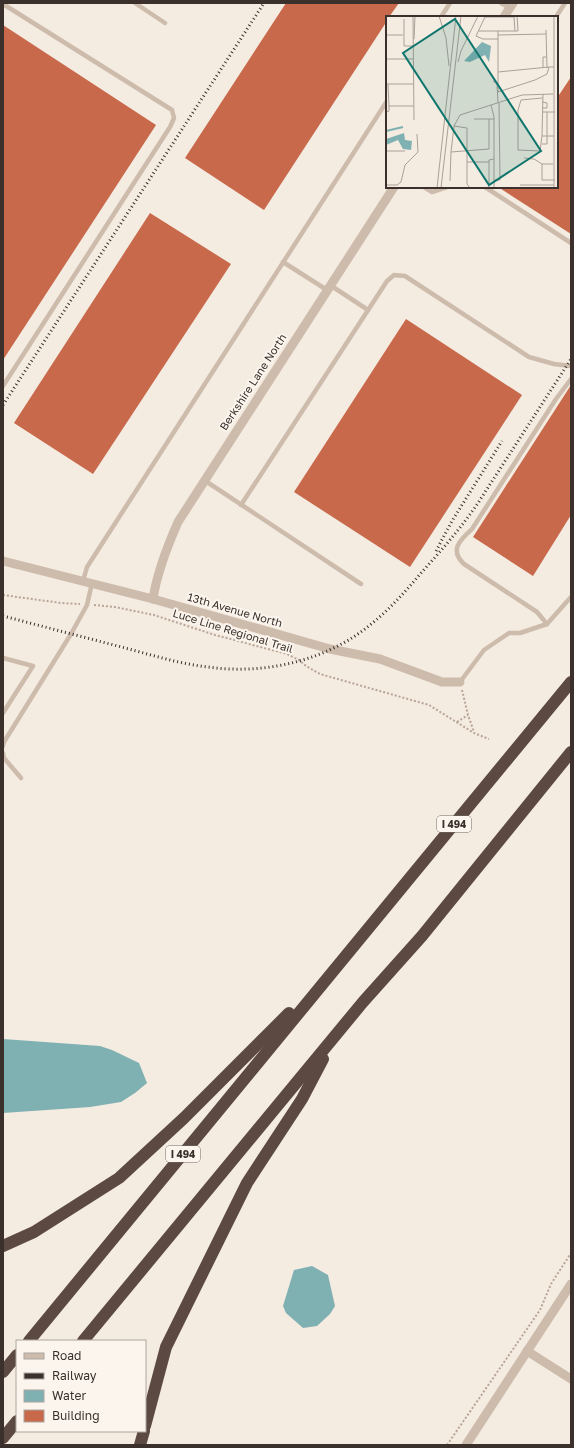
<svg xmlns="http://www.w3.org/2000/svg" width="574" height="1448" font-family="'Golos Text',sans-serif">
	<style>
		.water { fill: #7fb0b2 }
		.building { fill: #c8694b }
		.lines { fill: none; stroke-linecap: round; stroke-linejoin: round }
		.path { stroke: #b9a596; stroke-width: 2; stroke-dasharray: 2 2; stroke-linecap: butt }
		.service { stroke: #cdbbac; stroke-width: 4.5 }
		.minor { stroke: #cdbbac; stroke-width: 9 }
		.motorway { stroke: #5c4a42; stroke-width: 12 }
		.rail { stroke: #3b302b; stroke-width: 3; stroke-dasharray: 1 3; stroke-linecap: butt }
		.labels { text-anchor: middle; stroke-width: 4; stroke-linejoin: round; paint-order: stroke }
		.shield { fill: #fbf5ee; stroke: #756b66; stroke-width: 1 }
		.shield-label { font-size: 10px; font-weight: bold; fill: #3b302b }
		.street-label { font-size: 11px; fill: #3b302b; stroke: #fbf5ee }
		.inset-river { fill: none; stroke: #7fb0b2; stroke-width: 2 }
		.inset-road { fill: none; stroke: #aaa098; stroke-width: 1 }
		.view { fill: #0f766e; fill-opacity: 0.15; stroke: #0f766e; stroke-width: 2 }
		.inset-edge { fill: none; stroke: #3b302b; stroke-width: 2 }
	</style>
	<rect width="100%" height="100%" fill="#f4ebe1"/>
	<!-- water -->
	<g class="water">
		<path d="M3 1039 100 1046 112 1050 139 1063 147 1083 135 1093 121 1102 90 1107 3 1113Z"/>
		<path d="M312 1266 328 1275 335 1306 330 1314 317 1326 303 1328 286 1313 283 1306 294 1270Z"/>
	</g>
	<!-- building -->
	<g class="building">
		<path d="M286 3H399L389 17H387V21L264 210 185 158Z"/>
		<path d="M3 25 156 125 3 360Z"/>
		<path d="M571 77V234L498 187H557V98Z"/>
		<path d="M150 213 231 264 93 474 14 423Z"/>
		<path d="M406 319 522 395 410 567 294 492Z"/>
		<path d="M571 385V515L533 576 473 537Z"/>
	</g>
	<g class="lines">
		<!-- path -->
		<g class="path">
			<path d="M3 595 61 603 80 604"/>
			<path d="M94 605 115 607 154 615 215 635 287 654 299 660 306 666 320 674 429 705 474 733 489 739"/>
			<path d="M462 690 468 715 474 732"/>
			<path d="M457 722 468 715"/>
			<path d="M447 1445 540 1310 551 1284 571 1253"/>
		</g>
		<!-- service -->
		<g class="service">
			<path d="M135 3 165 23"/>
			<path d="M501 3 510 8"/>
			<path d="M3 4 172 110 174 118 170 127 3 386"/>
			<path d="M441 17 450 3"/>
			<path d="M556 17 565 3"/>
			<path d="M424 187 432 192 447 187"/>
			<path d="M485 187 571 243"/>
			<path d="M283 262 327 290"/>
			<path d="M330 285 368 310"/>
			<path d="M204 480 361 584"/>
			<path d="M241 505 387 281 394 275 405 276 529 357 554 364 571 366"/>
			<path d="M83 581 87 567 387 101"/>
			<path d="M547 624 537 612 464 564C449 550 460 540 472 529L556 399 571 379"/>
			<path d="M3 658 33 666 3 713"/>
			<path d="M460 682 484 650 509 633H520L547 624 571 597"/>
			<path d="M3 746 4 742 71 634 87 605 92 583"/>
			<path d="M3 753 4 758 21 778"/>
		</g>
		<!-- minor -->
		<g class="minor">
			<path d="M504 17 513 3"/>
			<path d="M3 561 153 599 330 649 380 659 442 682H460"/>
			<path d="M153 599C157 572 167 547 178 522L394 187"/>
			<path d="M527 1351 571 1379"/>
			<path d="M466 1445 571 1284"/>
		</g>
		<!-- motorway -->
		<g class="motorway">
			<path d="M3 1246 34 1232 119 1178 184 1118 289 1013"/>
			<path d="M29 1341 571 682"/>
			<path d="M83 1341 363 1002 422 936 571 752"/>
			<path d="M3 1372 17 1355"/>
			<path d="M145 1426 166 1347 247 1183 302 1099 323 1059"/>
			<path d="M3 1438 17 1421"/>
			<path d="M140 1445 144 1431"/>
		</g>
		<!-- rail -->
		<g class="rail">
			<path d="M3 405 264 3"/>
			<path d="M436 551 452 521 502 441"/>
			<path d="M3 616C45 627 87 638 129 649 155 656 181 664 208 667 264 675 326 661 370 625 389 610 405 592 421 573 441 551 461 528 478 503L571 359"/>
		</g>
	</g>
	<g class="labels">
		<!-- shield labels -->
		<g class="shield">
			<rect x="437" y="816" width="34" height="16" rx="3"/>
			<rect x="166" y="1146" width="34" height="16" rx="3"/>
		</g>
		<g class="shield-label">
			<text x="454" y="828">I 494</text>
			<text x="183" y="1158">I 494</text>
		</g>
		<!-- street labels -->
		<g class="street-label">
			<text transform="translate(253 382) rotate(-57)" y="4">Berkshire Lane North</text>
			<text transform="translate(235 610) rotate(16)" y="4">13th Avenue North</text>
			<text transform="translate(233 631) rotate(17)" y="4">Luce Line Regional Trail</text>
		</g>
	</g>
	<!-- overview -->
	<g transform="translate(386 16)">
		<rect width="172" height="172" fill="#f4ebe1"/>
		<path d="M96 26 105 30 103 46 99 39 84 46 78 45ZM18 117 19 124 26 125 25 134 17 133 12 124 0 129V123Z" fill="#7fb0b2"/>
		<path class="inset-river" d="M0 115 17 111"/>
		<path class="inset-road" d="M27 0 28 104M53 0 60 22 63 50M131 0 132 15M168 0V172M18 3V30H27M160 14 161 52M93 15H112M132 15H112V76L149 64 161 58 163 51H168M0 19H17M112 19 160 18M28 23 29 0M112 23H97L90 20 99 1H128L129 15M0 43H27M72 46 75 35 92 0M157 52V41H160M112 56 163 51M107 65 111 68 112 87M0 68H2L3 90V95L0 96M2 68H27M156 82 135 84 132 94V134L154 135 156 120H168M105 89 108 101V172M3 90H28M156 92H161V87L156 86M156 96H169M88 103H108M68 110 81 112V146H103M156 120 157 78M156 128H161V96M0 135H19M65 136 68 110 74 99 136 79 167 78M138 142 148 143 156 148H167M81 146V168L84 172M156 148V164H169M108 164H114L113 87M64 165 65 136 103 133V103M0 169H11L15 166 19 149 32 136 31 118M134 169H168M51 172 70 0M55 172 75 0M103 172V144L108 143"/>
		<path class="view" d="M69 3 155 135 103 169 17 37Z"/>
		<rect width="172" height="172" class="inset-edge"/>
	</g>
	<!-- border -->
	<rect width="574" height="1448" fill="none" stroke="#3b302b" stroke-width="8"/>
	<!-- legend -->
	<rect x="16" y="1340" width="130" height="92" fill="#fbf5ee" stroke="#aea6a0"/>
	<rect x="24" y="1353" width="20" height="6" fill="#cdbbac" stroke="#aea6a0"/>
	<text x="52" y="1360" font-size="12" fill="#3b302b">Road</text>
	<rect x="24" y="1373" width="20" height="6" fill="#3b302b" stroke="#aea6a0"/>
	<text x="52" y="1380" font-size="12" fill="#3b302b">Railway</text>
	<rect x="24" y="1390" width="20" height="12" fill="#7fb0b2" stroke="#aea6a0"/>
	<text x="52" y="1400" font-size="12" fill="#3b302b">Water</text>
	<rect x="24" y="1410" width="20" height="12" fill="#c8694b" stroke="#aea6a0"/>
	<text x="52" y="1420" font-size="12" fill="#3b302b">Building</text>
</svg>
